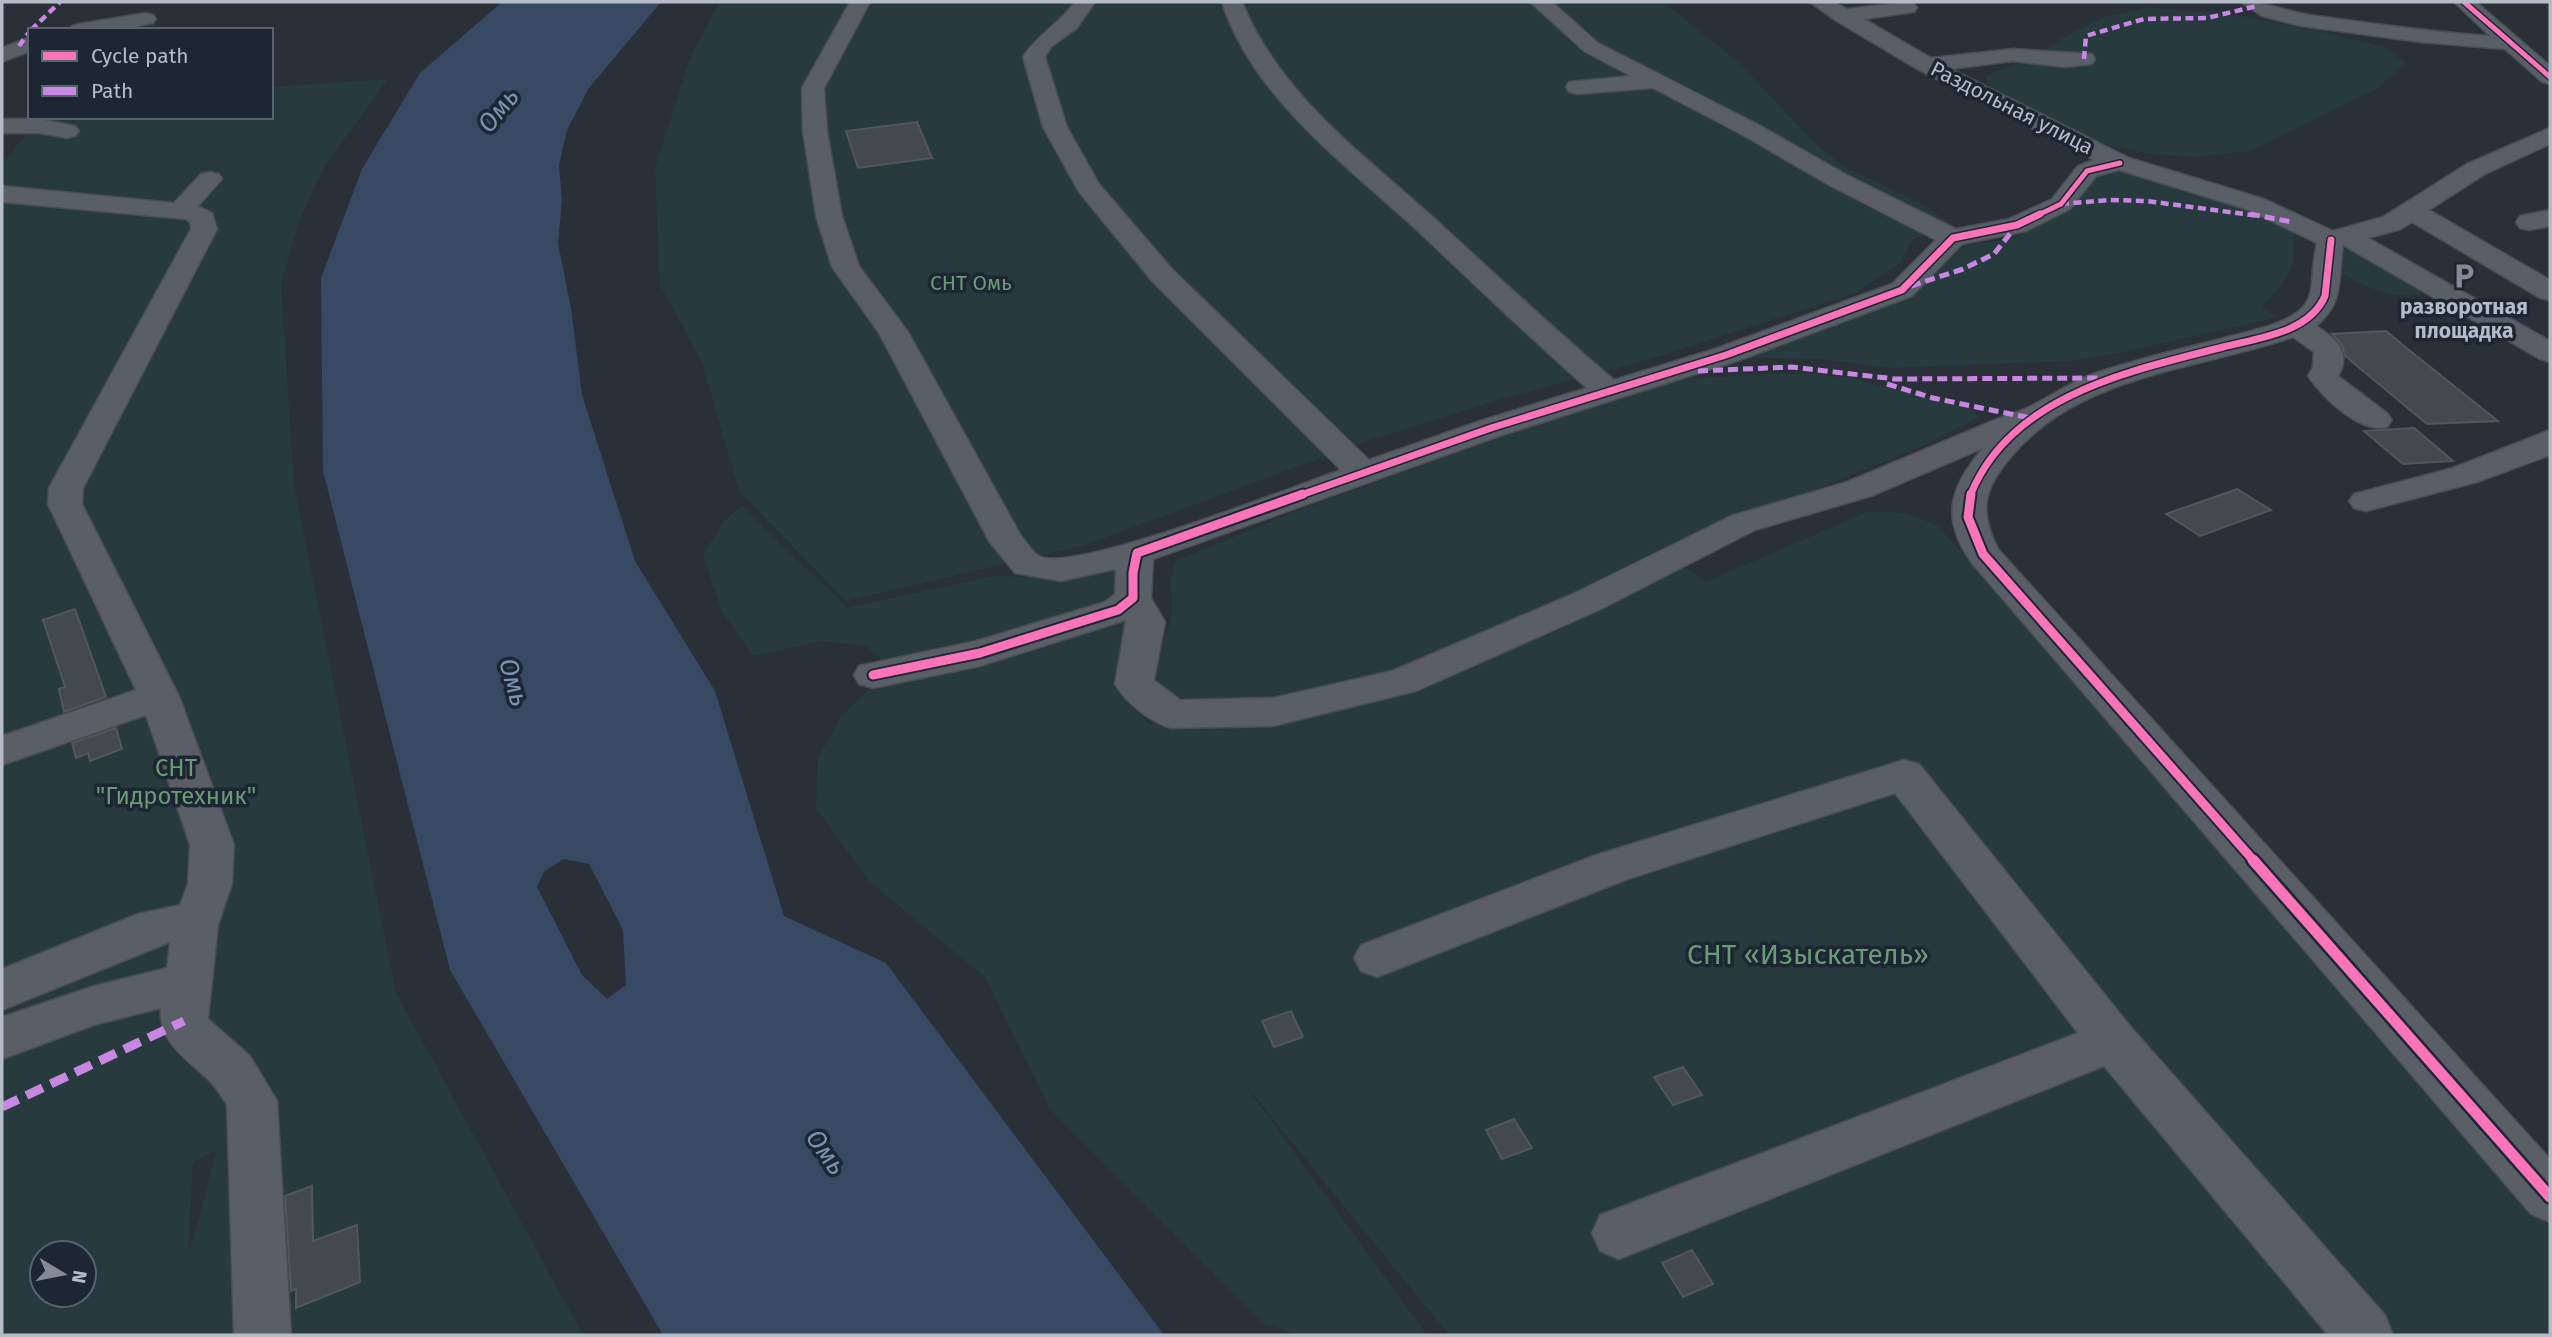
<svg xmlns="http://www.w3.org/2000/svg" width="2552" height="1337" font-family="'Fira Sans',sans-serif">
	<style>
		.green { fill: #273a3e; fill-rule: evenodd }
		.water { fill: #384963; fill-rule: evenodd }
		.building { fill: #444950; stroke: #52575f; stroke-width: 2 }
		.lines { fill: none; stroke-linecap: round; stroke-linejoin: round }
		.minor-casing { stroke: #484c53; stroke-width: 3 }
		.minor { fill: #5a5e66; fill-rule: evenodd }
		.quiet-far2 { stroke: #c787e3; stroke-width: 4.5; stroke-dasharray: 8 4.5; stroke-linecap: butt }
		.quiet-far1 { stroke: #c787e3; stroke-width: 5; stroke-dasharray: 10 5; stroke-linecap: butt }
		.quiet { stroke: #c787e3; stroke-width: 9; stroke-dasharray: 18 9; stroke-linecap: butt }
		.cycleway-far3-casing { stroke: #1d2633; stroke-width: 8 }
		.cycleway-far2-casing { stroke: #1d2633; stroke-width: 10 }
		.cycleway-far1-casing { stroke: #1d2633; stroke-width: 13 }
		.cycleway-casing { stroke: #1d2633; stroke-width: 16 }
		.cycleway-far3 { stroke: #fb73b8; stroke-width: 5 }
		.cycleway-far2 { stroke: #fb73b8; stroke-width: 7 }
		.cycleway-far1 { stroke: #fb73b8; stroke-width: 9 }
		.cycleway { stroke: #fb73b8; stroke-width: 11 }
		.labels { text-anchor: middle; stroke-width: 7; stroke-linejoin: round; paint-order: stroke }
		.far-street-label { font-size: 21px; fill: #b4bcc9; stroke: #1d2633 }
		.far-park-label { font-size: 21px; fill: #6b9a76; stroke: #1d2633 }
		.far-poi-label { font-size: 21px; font-weight: bold; fill: #b4bcc9; stroke: #1d2633 }
		.park-label { font-size: 24px; fill: #6b9a76; stroke: #1d2633 }
		.water-label { font-size: 26px; font-style: italic; fill: #7c92b1; stroke: #1d2633 }
		.near-park-label { font-size: 28px; fill: #6b9a76; stroke: #1d2633 }
	</style>
	<rect width="100%" height="100%" fill="#2a3038"/>
	<!-- green -->
	<g class="green">
		<path d="M720 2H1663L1738 62 1816 144 1843 166 1920 203 1952 224 1913 239 1899 264 1855 293 1661 356 1505 398 1367 441 1085 545 846 601 739 491 702 362 660 285 655 168 691 55Z"/>
		<path d="M2148 7 2242 16 2326 33 2385 47 2406 63 2378 88 2251 151 2195 157 2149 154 2085 139 1988 85 1986 76 2039 54 2061 39 2104 17Z"/>
		<path d="M388 79 324 167 299 222 281 284 294 485 396 993 583 1335H2V162L42 117H271V87ZM217 1150 191 1247 188 1249 193 1162ZM42 1253H84V1295H42Z"/>
		<path d="M2112 168C2160 180 2260 198 2295 233 2292 243 2295 256 2292 266 2286 282 2273 295 2262 307L2279 317 2119 353 2069 361 1888 368 1821 359 1758 358 1709 364 1909 293 1936 272 1960 246 2019 237 2087 190 2092 177Z"/>
		<path d="M2339 247 2354 251 2423 289 2420 295C2390 299 2365 287 2339 272Z"/>
		<path d="M1760 374H1815L1851 378 1973 410 1979 417 1923 446 1658 554 1539 614 1417 666 1273 701 1174 697 1148 670C1159 650 1171 632 1172 608 1173 585 1166 584 1177 560L1297 511 1616 395 1676 380Z"/>
		<path d="M742 506 847 608 993 576 1079 578 1117 569 1134 618 1117 679 1128 704 1150 724 1186 728 1280 721 1391 695 1686 567 1706 582 1869 511 1906 513 1937 525 2550 1217V1335H1449L1243 1082 1427 1335H1298L1262 1323 1049 1108 986 978 869 881 816 808 818 758 841 716 873 686 880 658 866 646 822 641 753 656 721 610 703 554 725 520Z"/>
	</g>
	<!-- water -->
	<path class="water" d="M502 2H661L589 88 567 130 559 165 562 201 558 243 571 308 582 395 635 561 715 691 784 916 886 963 1164 1335H663L450 970 323 471 321 278 362 169 420 73ZM563 859 589 864 623 930 626 985 607 999 582 975 537 887 544 872Z"/>
	<!-- building -->
	<g class="building">
		<path d="M917 122 932 158 858 168 846 131Z"/>
		<path d="M2386 331 2409 350 2498 421 2427 424 2345 356 2342 345 2332 334Z"/>
		<path d="M2414 428 2453 461 2403 464 2364 431Z"/>
		<path d="M2237 489 2271 510 2200 536 2166 514Z"/>
		<path d="M75 609 106 697 64 712 59 689 65 687 43 620Z"/>
		<path d="M116 728 122 749 90 761 88 753 76 758 72 743Z"/>
		<path d="M1291 1011 1303 1037 1274 1047 1262 1021Z"/>
		<path d="M1683 1067 1702 1095 1673 1105 1654 1077Z"/>
		<path d="M1514 1119 1532 1148 1502 1159 1486 1130Z"/>
		<path d="M312 1186 313 1241 357 1225 360 1282 296 1308V1289L291 1291 285 1196Z"/>
		<path d="M1692 1250 1713 1284 1683 1297 1662 1263Z"/>
	</g>
	<g class="lines">
		<defs>
			<g id="minor">
				<path d="M850 2H870L824 88 827 131 842 216 859 266 908 332 1021 536C1026 541 1032 552 1039 556 1074 574 1294 486 1341 470L1152 281 1079 192 1043 127 1023 57C1038 34 1059 24 1075 2H1095L1077 28 1051 47 1045 57 1067 127 1099 184 1172 269 1369 460 1480 421 1587 388C1530 338 1475 285 1420 233 1348 166 1253 99 1222 2H1242C1280 95 1362 153 1435 219 1494 273 1553 328 1614 380L1715 349 1892 284 1936 240 1829 185 1741 134 1653 88 1577 94 1569 92 1566 87 1569 82 1631 76 1584 51 1530 2H1552L1598 43 1757 124 1847 175 1956 229 2009 219 2052 199 2078 166 2094 160 1919 70 1835 20 1810 2H1834L1847 9 1907 2 1914 4 1917 8 1914 12 1864 19 1931 58 2013 49 2092 54 2095 59 2092 64 2065 67 2013 61 1951 69 2129 158 2264 199 2333 231 2383 217 2467 164 2550 128V144L2485 174 2429 210 2550 280V300L2540 298 2412 222 2401 229 2368 238 2550 341V362L2540 359 2343 245C2338 277 2345 303 2316 326 2336 338 2352 353 2338 376L2387 413 2392 420 2387 427C2360 434 2323 398 2308 376L2313 367 2314 352 2293 337C2197 370 2079 374 2010 458 1983 490 1979 512 1998 549L2550 1159V1222L2531 1214 1971 562C1940 517 1950 487 1983 448L1871 496 1755 530 1599 610 1416 691 1273 726 1171 728C1150 722 1126 703 1115 684L1126 620 980 666 873 688 859 684 854 675 859 666 976 641 1105 602 1115 594 1116 569 1061 581 1015 573 989 541 879 333 832 267 816 216 803 131 802 88ZM2119 170 2246 209 2317 243C2306 290 2325 306 2269 326 2211 343 2151 354 2093 374 2063 385 2036 408 2007 415L1847 482 1731 516 1573 594 1392 671 1273 698 1180 700 1154 680 1165 622 1151 598 1153 559 1502 435 1737 361 1912 296 1962 244 2026 231 2070 209 2096 176Z"/>
				<path d="M2241 2C2265 1 2285 11 2309 15 2369 23 2429 32 2490 36L2454 2H2476L2550 66V84L2542 82 2505 49 2421 42 2301 26 2262 16Z"/>
				<path d="M146 13 153 15 156 19 153 23 118 30H69L72 26 79 24Z"/>
				<path d="M30 37V51L2 62V48Z"/>
				<path d="M2 119H39L75 126 79 131 75 136 67 138 39 133H2Z"/>
				<path d="M210 172 219 174 222 179 198 206 212 213 217 229 83 488 82 504 179 696 234 845 232 884 218 925 208 1019 250 1056 277 1101 291 1335H234L227 1105C223 1099 219 1092 215 1087 194 1062 157 1046 161 1008L94 1025 2 1059V1017L94 986 167 968 170 942 2 1010V969L138 914 180 905 188 884 190 845 146 715 2 765V736L136 690 48 504 49 488 191 229 190 222 185 219 2 202V186L174 203 201 174Z"/>
				<path d="M2550 210V226L2529 230 2520 228 2516 222 2520 216Z"/>
				<path d="M2550 430V455L2477 482 2366 511 2354 508 2349 501 2354 494 2453 468Z"/>
				<path d="M1904 760 1919 764 2130 1026 2385 1315 2393 1335H2328L2104 1066 1619 1259 1600 1251 1592 1233 1600 1215 2078 1033 1895 793 1628 879 1377 977 1361 971 1354 958 1361 945 1596 855Z"/>
			</g>
		</defs>
		<!-- minor casing -->
		<use href="#minor" class="minor-casing"/>
		<!-- minor -->
		<use href="#minor" class="minor"/>
		<!-- quiet-far2 -->
		<g class="quiet-far2">
			<path d="M31 30 60 2"/>
			<path d="M19 46 30 31"/>
			<path d="M2084 59 2086 36 2144 19 2207 18 2257 6"/>
			<path d="M2061 204 2110 200 2147 201 2259 216"/>
		</g>
		<!-- quiet-far1 -->
		<g class="quiet-far1">
			<path d="M2250 214 2292 222"/>
			<path d="M1911 286 1963 269 1994 254 2017 225"/>
			<path d="M1698 371 1792 367 1895 379 2099 378"/>
			<path d="M1887 384 1933 398 2030 418"/>
		</g>
		<!-- quiet -->
		<path class="quiet" d="M2 1107 184 1021"/>
		<defs>
			<g id="cycleway-far3">
				<path d="M2464 2 2550 77"/>
				<path d="M2036 216 2061 204 2087 171 2120 163"/>
			</g>
			<g id="cycleway-far2">
				<path d="M1298 496 1491 428 1726 355 1902 290 1953 238 2017 225 2040 214"/>
				<path d="M1970 496C2010 395 2130 371 2223 347 2258 338 2309 333 2325 296L2331 240"/>
			</g>
			<g id="cycleway-far1">
				<path d="M1971 494 1968 517 1983 554 2254 861"/>
				<path d="M873 675 980 653 1118 610 1133 598V573L1137 553 1303 494"/>
			</g>
			<path id="cycleway" d="M2253 860 2550 1197"/>
		</defs>
		<!-- cycleway-far3 casing -->
		<use href="#cycleway-far3" class="cycleway-far3-casing"/>
		<!-- cycleway-far2 casing -->
		<use href="#cycleway-far2" class="cycleway-far2-casing"/>
		<!-- cycleway-far1 casing -->
		<use href="#cycleway-far1" class="cycleway-far1-casing"/>
		<!-- cycleway casing -->
		<use href="#cycleway" class="cycleway-casing"/>
		<!-- cycleway-far3 -->
		<use href="#cycleway-far3" class="cycleway-far3"/>
		<!-- cycleway-far2 -->
		<use href="#cycleway-far2" class="cycleway-far2"/>
		<!-- cycleway-far1 -->
		<use href="#cycleway-far1" class="cycleway-far1"/>
		<!-- cycleway -->
		<use href="#cycleway" class="cycleway"/>
	</g>
	<!-- icons -->
	<defs>
		<symbol id="parking-bare" viewBox="-9 -9 18 18"><path d="M-3.5-5.5H1a3.5 3.5 0 0 1 0 7H-1V5.5H-3.5ZM-1-3.4V-.6H.8a1.4 1.4 0 0 0 0-2.8Z" fill="#848b96" stroke="#1d2633" stroke-width="2.5" paint-order="stroke"/></symbol>
	</defs>
	<g fill-rule="evenodd">
		<use href="#parking-bare" x="2445" y="257" width="38" height="38"/>
	</g>
	<g class="labels">
		<!-- far-street labels -->
		<g class="far-street-label">
			<text transform="translate(2012 108) rotate(27)" y="7">Раздольная улица</text>
		</g>
		<!-- far-park labels -->
		<g class="far-park-label">
			<text x="971" y="290">СНТ Омь</text>
		</g>
		<!-- far-poi labels -->
		<g class="far-poi-label">
			<text x="2464" y="314">разворотная<tspan x="2464" dy="24">площадка</tspan></text>
		</g>
		<!-- park labels -->
		<g class="park-label">
			<text x="176" y="776">СНТ<tspan x="176" dy="28">"Гидротехник"</tspan></text>
		</g>
		<!-- water labels -->
		<g class="water-label">
			<text transform="translate(498 110) rotate(-51)" y="9">Омь</text>
			<text transform="translate(514 682) rotate(74)" y="9">Омь</text>
			<text transform="translate(826 1152) rotate(55)" y="9">Омь</text>
		</g>
		<!-- near-park labels -->
		<g class="near-park-label">
			<text x="1808" y="964">СНТ «Изыскатель»</text>
		</g>
	</g>
	<!-- border -->
	<rect width="2552" height="1337" fill="none" stroke="#b4bcc9" stroke-width="7"/>
	<!-- legend -->
	<rect x="28" y="28" width="245" height="91" fill="#1d2633" stroke="#59626f" stroke-width="2"/>
	<rect x="42" y="51" width="35" height="10" fill="#fb73b8" stroke="#59626f" stroke-width="2"/>
	<text x="91" y="63" font-size="21" fill="#b4bcc9">Cycle path</text>
	<rect x="42" y="86" width="35" height="10" fill="#c787e3" stroke="#59626f" stroke-width="2"/>
	<text x="91" y="98" font-size="21" fill="#b4bcc9">Path</text>
	<!-- north arrow -->
	<g transform="translate(63 1274) rotate(100)"><circle r="33" fill="#1d2633" stroke="#59626f" stroke-width="2"/>
	<path d="M0-5L12 26L0 18L-12 26Z" fill="#848b96"/>
	<text y="-10" font-size="19" font-weight="bold" text-anchor="middle" fill="#b4bcc9">N</text>
	</g>
</svg>
